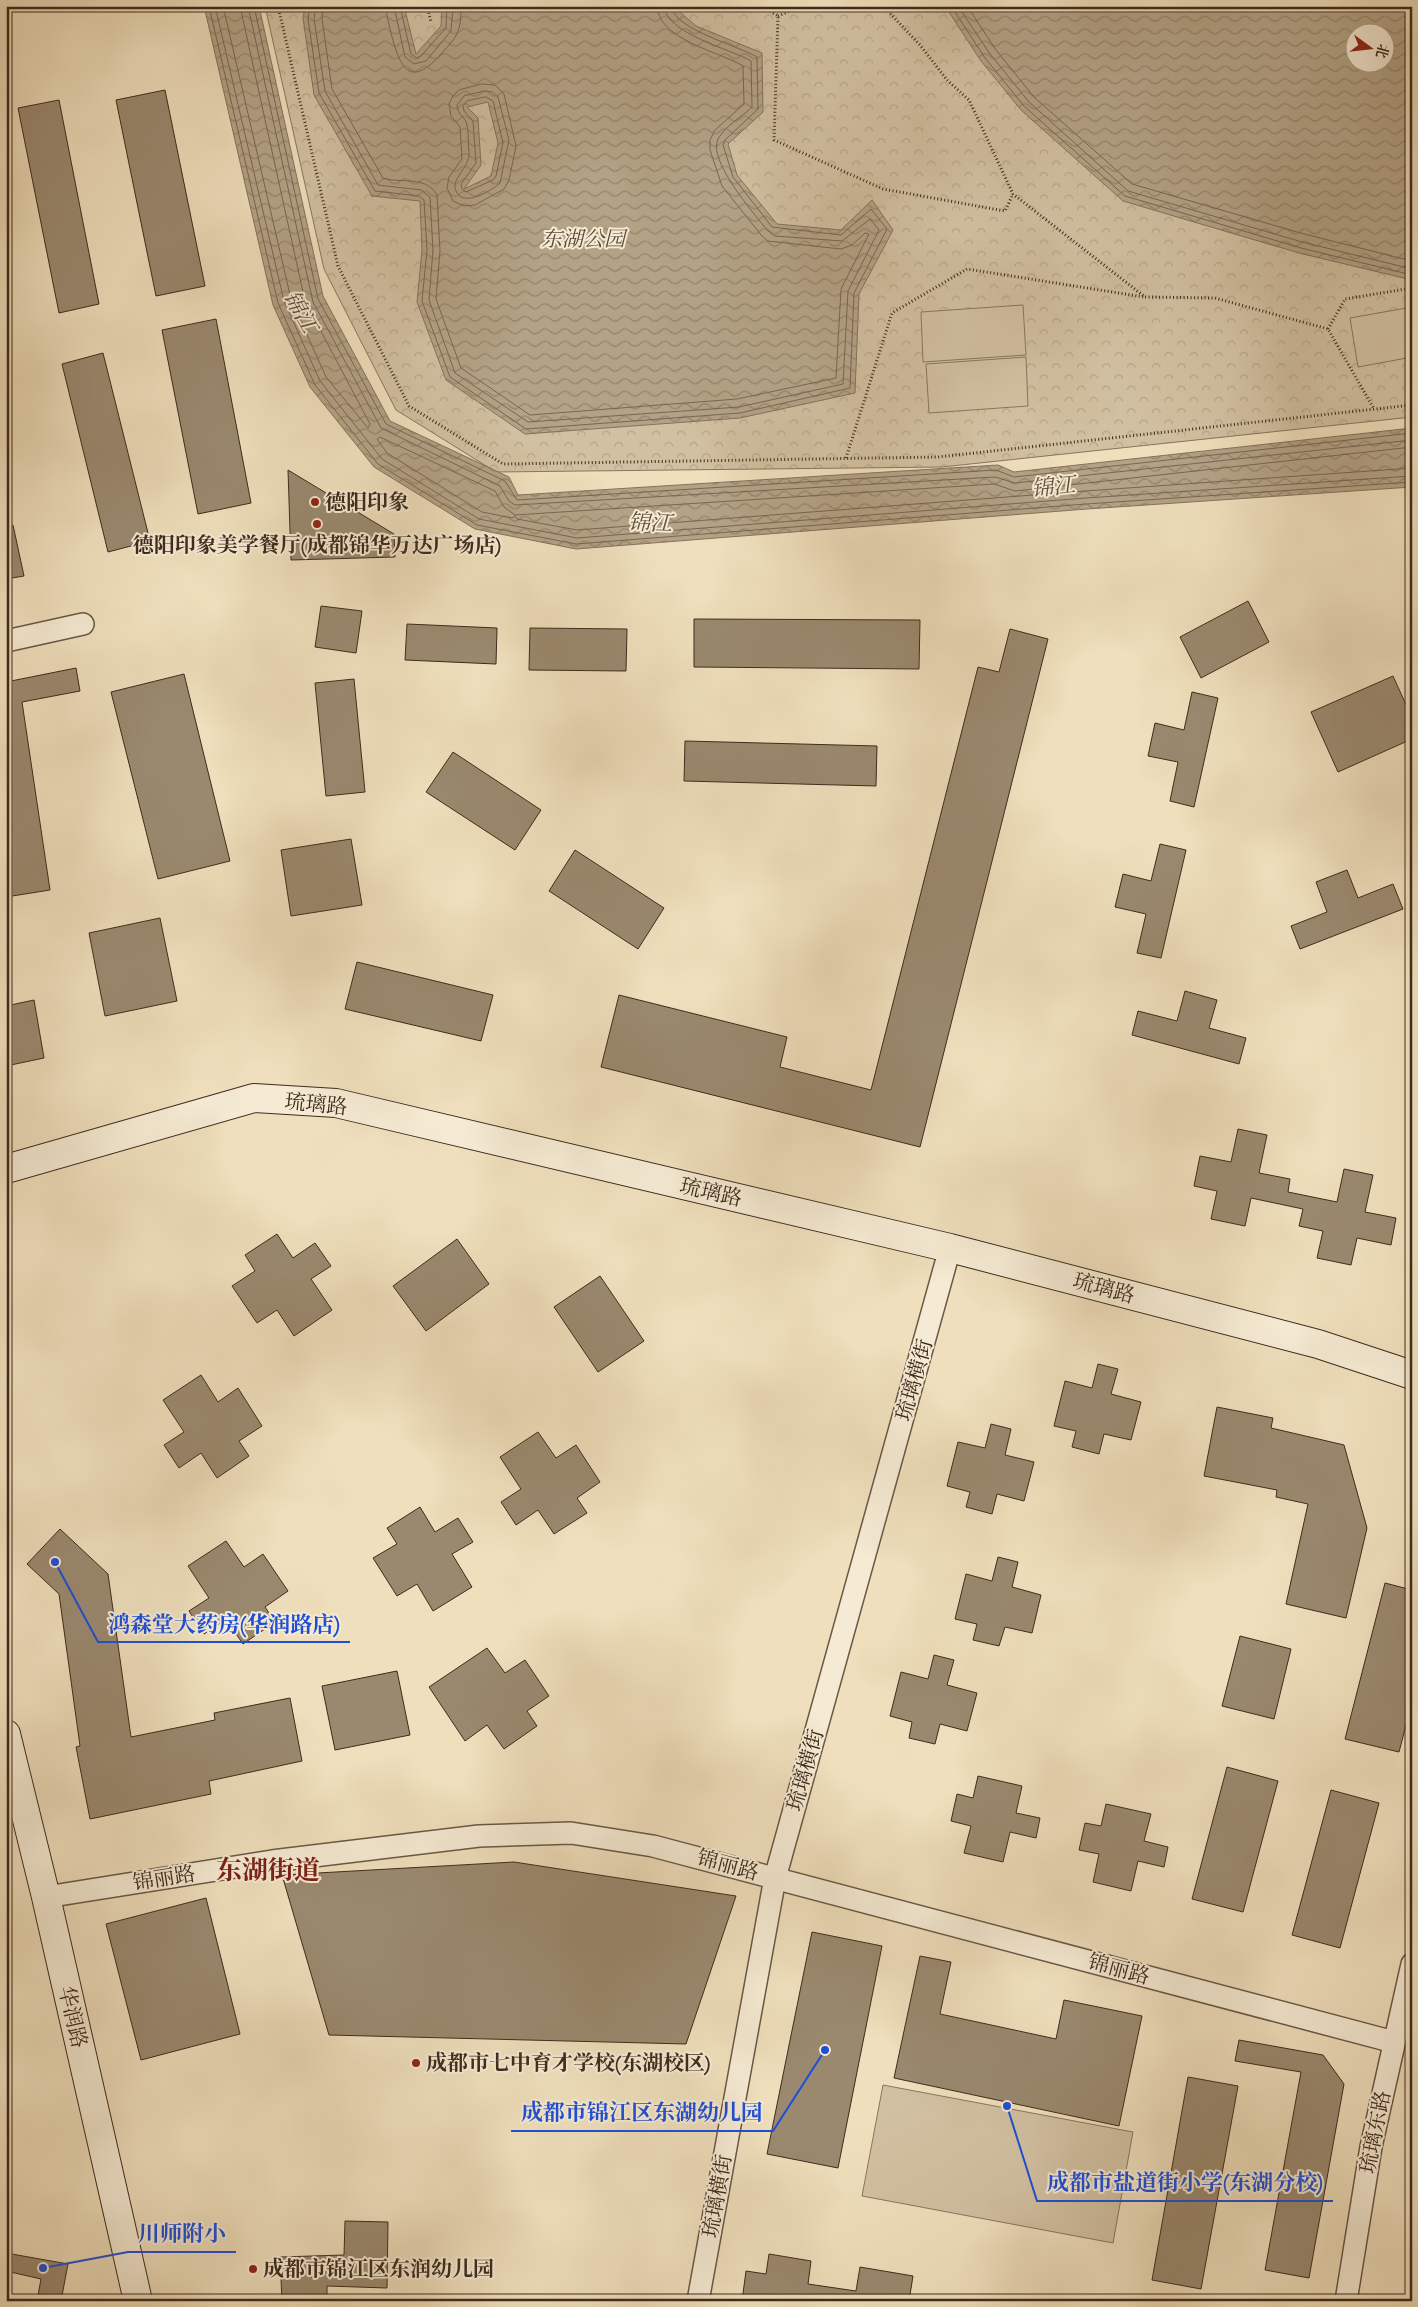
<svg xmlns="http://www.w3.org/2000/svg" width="1418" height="2307" font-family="'IM FELL Double Pica','Noto Serif SC',serif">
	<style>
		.park { fill: url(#park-crowns); stroke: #88765e; fill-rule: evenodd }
		.pitch { fill: #d1c0a1; stroke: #88765e }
		.water { fill: url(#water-waves); stroke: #84725c; fill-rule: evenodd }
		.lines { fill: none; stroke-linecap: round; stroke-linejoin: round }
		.shore { stroke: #786651; stroke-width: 1 }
		.building { fill: #9a896f; stroke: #3e2b1c }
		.street-casing { stroke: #6a5844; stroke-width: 24 }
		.secondary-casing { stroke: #3e2b1c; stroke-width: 30 }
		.path { stroke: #3e2b1c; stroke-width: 3; stroke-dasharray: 1 2.5; stroke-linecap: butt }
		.street { stroke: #f5ead3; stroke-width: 21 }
		.secondary { stroke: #f5ead3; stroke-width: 28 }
		.poi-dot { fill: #8f2418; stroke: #f5ead3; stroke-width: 2 }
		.labels { text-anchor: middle; stroke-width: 4; stroke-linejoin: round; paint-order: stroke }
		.park-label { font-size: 21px; font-style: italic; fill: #5b4937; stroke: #f5ead3 }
		.poi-label { font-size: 21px; font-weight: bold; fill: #3e2b1c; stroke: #f5ead3; text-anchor: start }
		.street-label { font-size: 21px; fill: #3e2b1c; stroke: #f5ead3 }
		.water-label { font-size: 22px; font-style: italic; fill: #614f3c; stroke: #f5ead3 }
		.district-label { font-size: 26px; font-weight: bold; fill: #7a1f14; stroke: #f5ead3 }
		.leader { fill: none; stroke: #1d4ed8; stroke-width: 2 }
		.callout-dot { fill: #1d4ed8; stroke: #f5ead3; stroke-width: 2 }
		.callout-label { font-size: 22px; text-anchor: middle; font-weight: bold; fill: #1d4ed8; stroke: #f5ead3; stroke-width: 4; stroke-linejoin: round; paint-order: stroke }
	</style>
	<defs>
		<pattern id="park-crowns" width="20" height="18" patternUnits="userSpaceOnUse" patternTransform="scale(1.25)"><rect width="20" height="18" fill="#d1c0a1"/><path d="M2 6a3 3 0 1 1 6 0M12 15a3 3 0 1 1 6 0" fill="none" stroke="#b4a58a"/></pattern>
		<pattern id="water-waves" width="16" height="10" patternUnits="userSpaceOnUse" patternTransform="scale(1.25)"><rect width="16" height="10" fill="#b3a286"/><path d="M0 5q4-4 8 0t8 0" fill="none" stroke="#93846d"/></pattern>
	</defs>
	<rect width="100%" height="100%" fill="#efdfbc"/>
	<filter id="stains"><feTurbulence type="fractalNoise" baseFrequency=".004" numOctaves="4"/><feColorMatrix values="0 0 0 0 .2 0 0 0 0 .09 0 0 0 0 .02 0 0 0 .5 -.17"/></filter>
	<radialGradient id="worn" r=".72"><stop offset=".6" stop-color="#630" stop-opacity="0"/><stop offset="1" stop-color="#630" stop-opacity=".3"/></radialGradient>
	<!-- park -->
	<path class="park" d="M265 6H1412V417L942 467 496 472 396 410 324 269ZM1356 32H1386V62H1356Z"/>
	<!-- pitch -->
	<g class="pitch">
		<path d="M1023 305 1026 355 923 362 921 312Z"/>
		<path d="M1412 307V357L1358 367 1350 318Z"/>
		<path d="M1026 357 1028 406 929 413 926 364Z"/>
		<path d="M883 2085 1133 2132 1113 2243 862 2196Z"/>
	</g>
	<!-- water -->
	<g class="water">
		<path d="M204 6H259L323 296 390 421 509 477 518 495 998 465 1014 472 1412 428V487L1087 509 576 549 475 529 374 467 310 387 273 305Z"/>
		<path d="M305 6H404L416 54 441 26 442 6H673L696 26 762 53 763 112 728 144 737 175 777 224 841 230 872 200 893 230 859 294 855 393 740 418 525 434 446 380 417 302 422 250 420 201 372 196 314 95 303 18ZM488 102 498 143 491 176 464 189 481 165 478 118 467 107Z"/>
		<path d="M945 6H1412V280L1299 253 1123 201 1021 110 981 61ZM1356 32H1386V62H1356Z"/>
	</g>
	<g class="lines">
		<!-- shore -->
		<g class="shore">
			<path d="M209 6 278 303 315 385 378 464 477 525 576 544 1086 504 1412 482"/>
			<path d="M215 6 284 301 320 381 382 459 479 519 577 538 1086 498 1412 476"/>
			<path d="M223 6 291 299 326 377 368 428 370 424 305 301 240 6"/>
			<path d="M248 6 313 302 381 428 500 486 509 501 515 505 995 477 1015 483 1412 440"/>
			<path d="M254 6 318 299 386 424 505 481 517 500 996 470 1014 477 1412 433"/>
			<path d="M310 6 308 19 319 93 375 191 419 196 424 200 427 250 422 301 450 377 526 429 740 413 850 388 854 293 887 229 871 209 841 235 772 227 733 177 723 145 725 140 758 109 757 57C739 46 673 29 671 6"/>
			<path d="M316 6 314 19 325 91 378 185 421 190 430 197 433 250 429 300 455 373 528 422 739 407 843 384 848 291 879 230 870 219 842 241 775 236 768 231C755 215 707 160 718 139 725 126 742 117 752 107L751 61C731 49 666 34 664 6"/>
			<path d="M323 6 322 19 332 89 383 178C401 184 426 175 437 195L440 251 436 299 461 368 530 415 737 399 836 378 841 289 869 234 865 233 852 245 841 249 768 241 762 236 722 186 710 150V140L715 130 744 104 743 66C721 52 658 40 657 6"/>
			<path d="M386 6C386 16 390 27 392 37 401 71 412 87 441 54 458 36 461 31 461 6"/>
			<path d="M394 6 405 57 414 64 426 61 451 31 453 6"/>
			<path d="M400 6 411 54 417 58 421 56 446 28 447 6"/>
			<path d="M951 6 985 58 1024 106 1125 196 1301 248 1412 275"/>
			<path d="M958 6 990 54 1029 102 1128 191 1302 242 1412 269"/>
			<path d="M967 6 996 50 1034 97 1132 184 1304 234 1412 261"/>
			<path d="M482 84 495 85 504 94 516 146 509 180 504 189 475 205 464 206 453 201 447 188 449 177 462 159 460 127 451 116 449 104 453 96 459 90Z"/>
			<path d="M485 91 492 92 498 97 509 140 500 183C491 191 463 208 456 191 450 179 470 168 469 153 468 144 469 134 467 125 466 117 457 115 457 105L464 96Z"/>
			<path d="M486 97 493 101 503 143 496 176 493 180 466 192 462 189 461 184 476 163 473 121 464 111 463 106 467 101Z"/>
			<path d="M1412 447 1015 491 994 484 515 515 504 507 495 491 380 437 377 439 387 453 482 512 512 518 515 516 517 519 577 530 1085 491 1412 468"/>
		</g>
	</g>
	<!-- building -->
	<g class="building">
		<path d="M165 90 205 286 156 296 116 100Z"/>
		<path d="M59 100 99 304 59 313 18 108Z"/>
		<path d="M216 319 251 503 198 514 162 330Z"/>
		<path d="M103 353 150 541 108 552 62 364Z"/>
		<path d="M288 470 394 534 395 557 291 560Z"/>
		<path d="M13 525 24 576 6 579V526Z"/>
		<path d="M1248 601 1269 642 1201 678 1180 637Z"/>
		<path d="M321 606 362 611 356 653 315 647Z"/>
		<path d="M694 619 920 620 919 669 694 667Z"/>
		<path d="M407 624 497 628 496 664 405 660Z"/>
		<path d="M530 628 627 629 626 671 529 670Z"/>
		<path d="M1010 629 1048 639 920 1147 601 1067 619 995 787 1037 780 1067 871 1090 978 667 999 672Z"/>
		<path d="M76 668 80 691 22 702 50 890 6 897V682Z"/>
		<path d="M184 674 230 861 158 879 111 692Z"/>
		<path d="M1393 676 1412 718V739L1338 772 1311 712Z"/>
		<path d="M354 679 365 792 326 796 315 683Z"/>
		<path d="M1192 692 1218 698 1194 807 1170 801 1178 762 1148 756 1155 723 1184 730Z"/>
		<path d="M685 741 877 746 876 786 684 781Z"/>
		<path d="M453 752 541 810 515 850 426 792Z"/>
		<path d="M351 839 362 905 291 916 281 850Z"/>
		<path d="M1160 844 1186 850 1161 958 1137 953 1146 914 1115 907 1123 874 1151 881Z"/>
		<path d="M575 850 664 908 638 949 549 891Z"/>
		<path d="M1347 870 1358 898 1393 884 1403 909 1300 949 1291 926 1327 912 1316 882Z"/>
		<path d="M160 918 177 1001 105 1016 89 933Z"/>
		<path d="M357 962 493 995 481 1041 345 1009Z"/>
		<path d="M1185 991 1217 1000 1209 1028 1246 1038 1239 1064 1132 1035 1138 1011 1177 1021Z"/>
		<path d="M34 1000 44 1058 6 1066V1006Z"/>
		<path d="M1238 1129 1267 1135 1259 1173 1290 1179 1288 1192 1337 1202 1344 1169 1373 1175 1365 1212 1396 1218 1391 1245 1357 1238 1351 1265 1317 1258 1323 1231 1299 1226 1303 1209 1251 1198 1245 1226 1211 1219 1217 1191 1194 1186 1200 1156 1231 1162Z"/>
		<path d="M277 1234 293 1258 315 1243 331 1266 311 1279 332 1310 294 1336 277 1310 257 1323 232 1286 255 1271 245 1255Z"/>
		<path d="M457 1239 489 1284 426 1331 393 1286Z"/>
		<path d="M600 1276 644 1341 598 1372 554 1307Z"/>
		<path d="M1098 1364 1118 1369 1111 1394 1141 1402 1131 1440 1104 1434 1099 1454 1072 1447 1076 1431 1054 1426 1065 1381 1092 1388Z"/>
		<path d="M201 1375 218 1402 238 1388 262 1426 239 1441 249 1456 217 1478 201 1453 179 1468 164 1445 184 1432 163 1400Z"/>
		<path d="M1217 1407 1273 1418 1271 1428 1344 1445 1367 1528 1346 1618 1286 1604 1308 1504 1276 1497 1277 1490 1204 1476Z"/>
		<path d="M991 1424 1011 1429 1005 1455 1034 1462 1024 1501 997 1494 992 1514 966 1507 970 1492 947 1486 958 1442 985 1448Z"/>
		<path d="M538 1432 556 1458 576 1445 600 1482 577 1498 587 1513 554 1534 538 1510 516 1525 501 1502 521 1489 500 1457Z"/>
		<path d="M420 1507 435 1532 458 1518 473 1542 452 1554 472 1587 433 1611 417 1584 397 1596 373 1558 397 1544 387 1528Z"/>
		<path d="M60 1529 108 1574 131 1737 215 1720 214 1713 290 1698 302 1761 209 1781 211 1794 90 1819 76 1747 80 1746 59 1594 27 1564Z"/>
		<path d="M226 1541 244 1567 263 1554 288 1591 265 1607 275 1622 243 1644 226 1619 204 1634 189 1611 209 1598 188 1566Z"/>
		<path d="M998 1557 1018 1562 1012 1587 1041 1595 1032 1633 1005 1627 999 1646 973 1640 977 1624 955 1619 966 1574 992 1581Z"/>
		<path d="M1385 1583 1412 1590V1702L1399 1752 1345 1739Z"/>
		<path d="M1240 1636 1291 1649 1274 1719 1222 1706Z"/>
		<path d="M487 1648 505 1673 525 1660 549 1696 527 1711 537 1726 504 1749 487 1725 465 1741 429 1687Z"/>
		<path d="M934 1655 954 1660 947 1685 977 1693 967 1731 940 1724 935 1744 909 1738 912 1722 890 1716 901 1672 928 1679Z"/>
		<path d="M397 1671 410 1735 335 1750 322 1686Z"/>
		<path d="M1227 1767 1278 1781 1243 1912 1192 1899Z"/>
		<path d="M978 1776 1022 1786 1016 1813 1040 1818 1036 1838 1010 1832 1003 1862 964 1853 971 1826 951 1821 957 1794 973 1798Z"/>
		<path d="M1331 1790 1379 1803 1340 1948 1292 1935Z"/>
		<path d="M1106 1804 1151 1814 1144 1841 1168 1847 1164 1867 1138 1861 1131 1891 1093 1882 1099 1854 1079 1850 1085 1823 1101 1826Z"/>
		<path d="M514 1862 736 1896 686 2044 329 2035 282 1875Z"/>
		<path d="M206 1898 240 2034 141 2060 106 1924Z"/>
		<path d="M812 1932 882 1946 838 2168 767 2154Z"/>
		<path d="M920 1956 951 1962 940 2014 1056 2039 1064 2000 1142 2016 1119 2126 894 2078Z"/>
		<path d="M1239 2040 1323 2055 1344 2084 1309 2278 1265 2270 1301 2072 1235 2061Z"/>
		<path d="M1188 2077 1238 2086 1201 2289 1152 2280Z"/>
		<path d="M345 2221 388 2222 387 2288 327 2286V2301H282L280 2257 344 2255Z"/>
		<path d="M6 2253 68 2264 61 2301H37L41 2279 6 2271Z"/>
		<path d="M769 2254 811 2261 808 2284 856 2291 860 2267 913 2276 909 2301H742L746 2271 766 2274Z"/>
	</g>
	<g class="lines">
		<defs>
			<g id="street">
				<path d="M6 641 83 624"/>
				<path d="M46 1897 272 1861 479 1836 571 1833 653 1846 1394 2042"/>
				<path d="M698 2301 775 1878 950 1248"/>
				<path d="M1346 2301 1371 2147 1412 1964"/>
			</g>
			<g id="secondary">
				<path d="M6 1169 254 1098 336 1103 950 1248 1318 1344 1412 1375"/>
				<path d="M6 1734 46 1897 138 2301"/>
			</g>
		</defs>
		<!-- street casing -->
		<use href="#street" class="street-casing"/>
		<!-- secondary casing -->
		<use href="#secondary" class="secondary-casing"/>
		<!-- path -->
		<g class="path">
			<path d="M278 6 338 266 409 406 503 464 938 457 1412 405"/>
			<path d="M427 6 431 22"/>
			<path d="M761 6 778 16 774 140 883 189 1005 211 1013 194"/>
			<path d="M883 6 920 45 947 80 969 100 1013 194 1145 297 1215 298 1328 329 1374 409"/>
			<path d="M778 16 802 6"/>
			<path d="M1328 329 1345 299 1412 288"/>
			<path d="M846 458 892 313 967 269 1144 297"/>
		</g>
		<!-- street -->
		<use href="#street" class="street"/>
		<!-- secondary -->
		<use href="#secondary" class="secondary"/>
	</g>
	<!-- markers -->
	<g class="poi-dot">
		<circle cx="315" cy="502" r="5"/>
		<circle cx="317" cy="524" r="5"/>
		<circle cx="416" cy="2063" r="5"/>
		<circle cx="253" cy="2269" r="5"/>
	</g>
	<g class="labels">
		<!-- park labels -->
		<g class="park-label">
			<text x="583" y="246">东湖公园</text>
		</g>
		<!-- poi labels -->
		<g class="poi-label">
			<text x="325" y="509">德阳印象</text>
			<text x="317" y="552" text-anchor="middle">德阳印象美学餐厅(成都锦华万达广场店)</text>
			<text x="426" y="2070">成都市七中育才学校(东湖校区)</text>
			<text x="263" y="2276">成都市锦江区东润幼儿园</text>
		</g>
		<!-- street labels -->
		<g class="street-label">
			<text transform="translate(316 1104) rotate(6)" y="7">琉璃路</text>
			<text transform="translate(711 1192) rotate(13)" y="7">琉璃路</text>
			<text transform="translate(1104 1288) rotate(15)" y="7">琉璃路</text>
			<text transform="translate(914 1380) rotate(-74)" y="7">琉璃横街</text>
			<text transform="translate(805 1770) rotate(-74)" y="7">琉璃横街</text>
			<text transform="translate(728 1865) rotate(15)" y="7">锦丽路</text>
			<text transform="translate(164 1878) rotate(-9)" y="7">锦丽路</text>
			<text transform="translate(1119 1969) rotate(15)" y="7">锦丽路</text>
			<text transform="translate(73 2017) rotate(77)" y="7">华润路</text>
			<text transform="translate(1375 2132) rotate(-79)" y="7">琉璃东路</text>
			<text transform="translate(717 2196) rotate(-80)" y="7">琉璃横街</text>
		</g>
		<!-- water labels -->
		<g class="water-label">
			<text transform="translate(301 311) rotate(61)" y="8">锦江</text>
			<text transform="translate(1053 486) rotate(-6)" y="8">锦江</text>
			<text transform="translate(650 522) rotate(2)" y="8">锦江</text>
		</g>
		<!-- district labels -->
		<g class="district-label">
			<text x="268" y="1879">东湖街道</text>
		</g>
	</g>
	<!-- callouts -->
	<path class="leader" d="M55 1562L98 1642H350M825 2050L773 2131H511M1007 2106L1037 2201H1333M43 2268L128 2252H236"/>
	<g class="callout-dot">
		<circle cx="55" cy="1562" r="5"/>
		<circle cx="825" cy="2050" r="5"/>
		<circle cx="1007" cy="2106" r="5"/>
		<circle cx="43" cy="2268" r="5"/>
	</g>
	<g class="callout-label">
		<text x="224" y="1632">鸿森堂大药房(华润路店)</text>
		<text x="642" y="2120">成都市锦江区东湖幼儿园</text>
		<text x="1185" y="2190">成都市盐道街小学(东湖分校)</text>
		<text x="182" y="2241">川师附小</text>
	</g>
	<!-- margin -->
	<rect width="1418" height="2307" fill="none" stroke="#efdfbc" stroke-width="25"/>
	<rect x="8" y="8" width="1403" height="2292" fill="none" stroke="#3e2b1c" stroke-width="2.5"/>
	<rect x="12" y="12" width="1393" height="2282" fill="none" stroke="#3e2b1c"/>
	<!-- north arrow -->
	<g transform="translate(1370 48) rotate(105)"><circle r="24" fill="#f5ead3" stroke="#ac9e8a"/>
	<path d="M0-4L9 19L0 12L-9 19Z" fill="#8f2418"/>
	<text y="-8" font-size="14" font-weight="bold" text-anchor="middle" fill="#3e2b1c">北</text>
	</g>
	<rect width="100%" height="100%" filter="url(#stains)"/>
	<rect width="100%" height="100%" fill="url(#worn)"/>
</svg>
